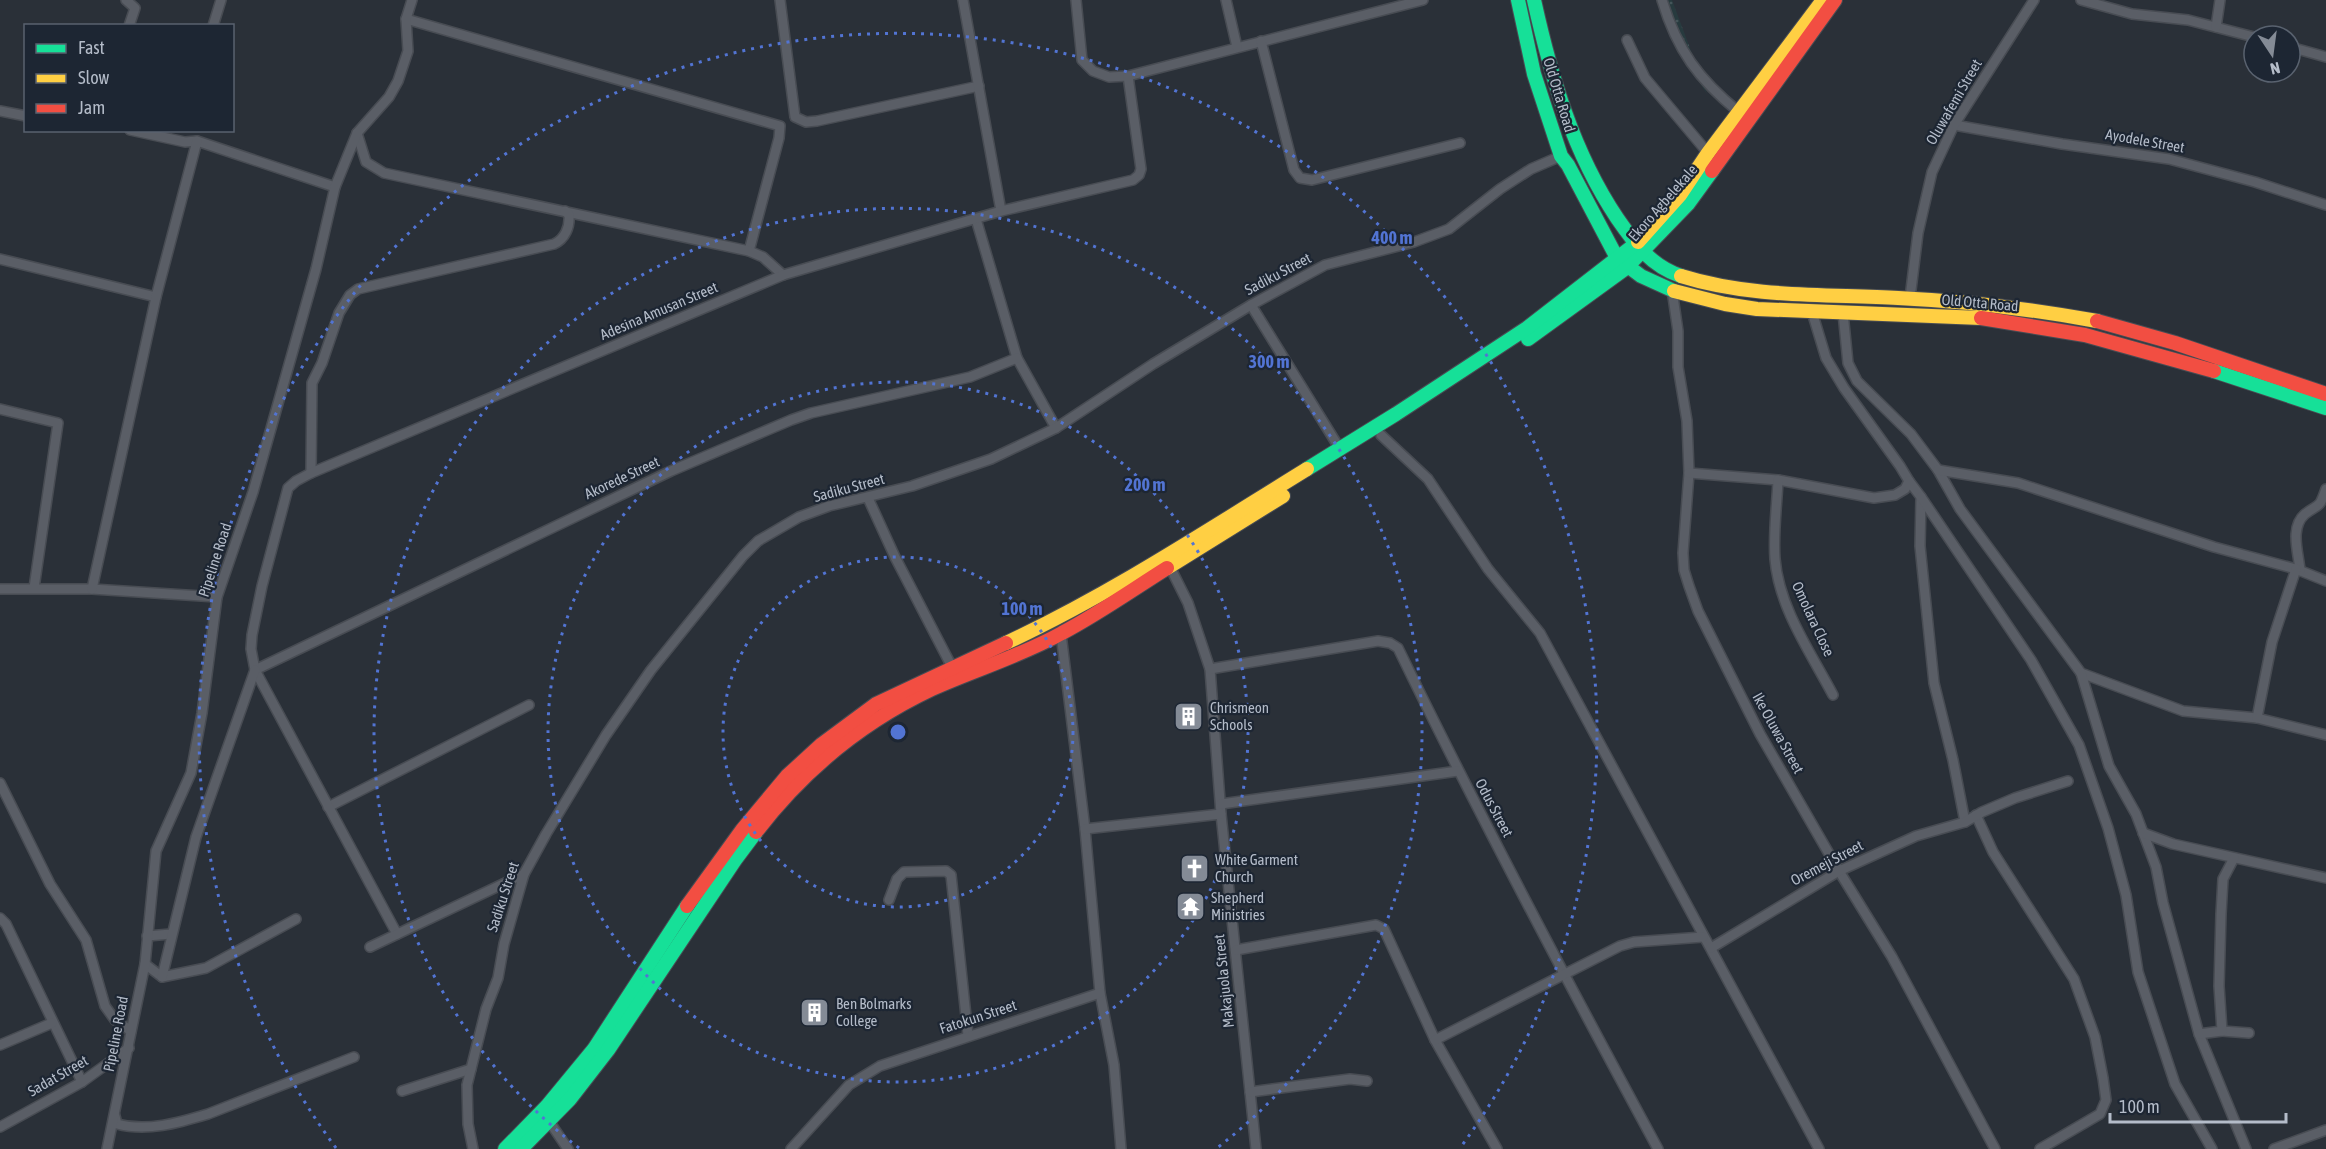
<svg xmlns="http://www.w3.org/2000/svg" width="2326" height="1149" font-family="'Asap Condensed',sans-serif">
	<style>
		.grass { fill: url(#grass-dots) }
		.lines { fill: none; stroke-linecap: round; stroke-linejoin: round }
		.street-casing { stroke: #484c53; stroke-width: 12 }
		.fast-casing { stroke: #484c53; stroke-width: 16 }
		.slow-casing { stroke: #484c53; stroke-width: 16 }
		.jam-casing { stroke: #484c53; stroke-width: 16 }
		.street { stroke: #5a5e66; stroke-width: 9 }
		.fast { stroke: #16e098; stroke-width: 14 }
		.slow { stroke: #ffcf43; stroke-width: 14 }
		.jam { stroke: #f24e42; stroke-width: 14 }
		.ring { fill: none; stroke: #5274d3; stroke-width: 3; stroke-dasharray: 3 6 }
		.labels { text-anchor: middle; stroke-width: 4.5; stroke-linejoin: round; paint-order: stroke }
		.street-label { font-size: 15px; fill: #b4bcc9; stroke: #1d2633 }
		.poi-label { font-size: 15px; fill: #b4bcc9; stroke: #1d2633; text-anchor: start }
		.centre { fill: #5274d3; stroke: #1d2633; stroke-width: 3 }
		.ring-label { font-size: 18px; text-anchor: middle; font-weight: bold; fill: #5274d3; stroke: #1d2633; stroke-width: 4.5; stroke-linejoin: round; paint-order: stroke }
	</style>
	<defs>
		<pattern id="grass-dots" width="8" height="8" patternUnits="userSpaceOnUse" patternTransform="scale(1.5)"><rect width="8" height="8" fill="#273a3e"/><path d="M2 2h.1M6 6h.1" fill="none" stroke="#445559" stroke-width="1.8" stroke-linecap="round"/></pattern>
	</defs>
	<rect width="100%" height="100%" fill="#2a3038"/>
	<!-- grass -->
	<path class="grass" d="M1660 0H1672L1707 94 1672 39Z"/>
	<g class="lines">
		<defs>
			<g id="street">
				<path d="M126 0 135 8 129 26"/>
				<path d="M780 0 795 117 806 122 817 121 979 86"/>
				<path d="M963 0 1001 211"/>
				<path d="M1076 0 1082 60 1093 71 1109 77 1128 76 1423 0"/>
				<path d="M1226 0 1237 47"/>
				<path d="M1662 0C1677 50 1699 80 1739 112"/>
				<path d="M2081 0 2132 14 2188 20 2254 37"/>
				<path d="M406 19 780 126 779 138 749 251"/>
				<path d="M213 26 221 0"/>
				<path d="M2216 27 2220 0"/>
				<path d="M1627 40 1645 78 1708 153"/>
				<path d="M1261 41 1294 170 1300 178 1312 180 1460 143"/>
				<path d="M2290 47 2326 57"/>
				<path d="M0 111 26 116"/>
				<path d="M1954 125 2062 144 2169 159 2255 182 2326 205"/>
				<path d="M130 130 185 142 197 141 335 187"/>
				<path d="M357 133 366 162 384 173 749 251 763 257 783 275"/>
				<path d="M976 219 1017 358 1056 428"/>
				<path d="M0 259 156 297"/>
				<path d="M1672 290 1678 331V367L1687 421 1689 473 1683 553 1684 570 1689 586 1698 611 1760 734 1839 871 1892 957 1995 1149"/>
				<path d="M1910 298 1918 233 1932 172 1954 125 2034 0"/>
				<path d="M1251 305 1340 449"/>
				<path d="M1812 312 1826 358 1844 388 1900 466 1909 481"/>
				<path d="M1843 313 1848 363 1857 381 1911 434 1938 470 1960 509 2081 673 2183 711 2257 718 2326 735"/>
				<path d="M0 409 58 423 34 588"/>
				<path d="M1381 435 1428 479 1488 569 1540 633 1819 1149"/>
				<path d="M1938 470 2018 483 2214 547 2296 569 2326 581"/>
				<path d="M311 473 312 383 322 363 339 313 350 295 358 289 554 244C565 239 570 227 569 215L565 211"/>
				<path d="M1689 473 1778 480 1874 498 1895 495 1905 489 1909 481 1921 497 1920 546 1934 683 1953 760 1965 822"/>
				<path d="M1778 480C1777 505 1773 533 1775 559 1779 608 1811 653 1833 695"/>
				<path d="M1921 497 2031 660 2079 745 2108 828 2126 895 2138 972 2175 1084 2212 1149"/>
				<path d="M868 498 895 557 952 667"/>
				<path d="M1170 567 1188 603 1210 669 1221 814 1256 1149"/>
				<path d="M2300 571C2299 554 2289 528 2305 514 2320 503 2319 509 2326 489"/>
				<path d="M0 589H92L217 597"/>
				<path d="M92 589 156 297 197 141"/>
				<path d="M1061 634 1085 829 1100 993 1114 1065 1121 1149"/>
				<path d="M1210 669 1378 641 1390 643 1398 648C1480 817 1568 983 1658 1149"/>
				<path d="M255 670 671 471 791 420 811 413 970 377 1017 358"/>
				<path d="M2081 673 2109 766 2136 814 2156 867 2163 903 2199 1034 2246 1149"/>
				<path d="M2257 718 2272 642 2296 569"/>
				<path d="M0 783 50 884 86 940 105 1006 115 1020 131 1031"/>
				<path d="M1221 804 1458 771"/>
				<path d="M328 807 529 705"/>
				<path d="M1976 815 1993 852 2074 979 2095 1037 2103 1078 2106 1100 2100 1114 2040 1149"/>
				<path d="M1085 829 1221 814"/>
				<path d="M2143 833 2173 844 2326 878"/>
				<path d="M889 900 897 879 904 872 946 871 951 875 968 1035"/>
				<path d="M0 918 6 924 82 1082"/>
				<path d="M397 934 255 670 251 649 252 635 262 586 288 488 296 481 311 473 783 275 1001 211 1133 180 1139 175 1141 169 1128 76"/>
				<path d="M147 936 171 934"/>
				<path d="M370 947 524 874"/>
				<path d="M1711 948 1839 871 1916 836 1965 822 1982 812 2015 798 2068 781"/>
				<path d="M1236 950 1376 925 1384 929 1435 1040 1497 1149"/>
				<path d="M145 964 162 977 206 968 296 919"/>
				<path d="M162 977 196 837 255 670"/>
				<path d="M2222 1031 2249 1033"/>
				<path d="M2199 1034 2222 1031 2219 986 2221 914 2223 879 2234 858"/>
				<path d="M1435 1040 1620 946 1634 942 1703 937"/>
				<path d="M0 1045 52 1023"/>
				<path d="M402 1091 471 1069"/>
				<path d="M1250 1092 1350 1079 1367 1081"/>
				<path d="M115 1116 117 1124C147 1132 178 1123 208 1114L354 1057"/>
				<path d="M549 1121 568 1149"/>
				<path d="M0 1127 82 1082 129 1048"/>
				<path d="M107 1149 145 964 156 851 191 773 202 713 217 597 253 492 316 269 335 187 357 133 389 97 398 81 408 51 406 19 412 0"/>
				<path d="M473 1149 468 1124 467 1085 486 1009 498 978 504 944 524 874 546 834 606 735 651 670 743 556 758 541 799 517 829 506 912 486 991 459 1056 428 1153 364 1251 305 1325 265 1414 242 1449 229 1500 189 1531 169 1561 156"/>
				<path d="M791 1149 849 1085 880 1066 1100 993"/>
				<path d="M2274 1149 2326 1130"/>
			</g>
			<g id="fast">
				<path d="M1518 0 1534 74 1561 156 1568 165 1617 258 1641 276 1674 291"/>
				<path d="M1534 0C1551 77 1573 152 1617 218 1635 244 1651 266 1681 276"/>
				<path d="M1528 339 1626 268 1688 204 1712 171"/>
				<path d="M2214 371 2326 408"/>
				<path d="M1307 469 1396 414 1527 328 1638 242"/>
				<path d="M505 1149 547 1106 594 1049 687 906"/>
				<path d="M521 1149 570 1099 608 1050 735 860 756 832"/>
			</g>
			<g id="slow">
				<path d="M1638 242 1680 195 1708 153 1823 0"/>
				<path d="M1681 276C1751 298 1825 294 1898 298 1964 301 2031 309 2097 321"/>
				<path d="M1674 291 1725 304 1757 309 1981 318"/>
				<path d="M1167 568 1283 496"/>
				<path d="M1006 643C1111 594 1208 530 1307 469"/>
			</g>
			<g id="jam">
				<path d="M1712 171 1835 0"/>
				<path d="M1981 318 2085 335 2214 371"/>
				<path d="M2097 321 2175 343 2326 394"/>
				<path d="M756 832C802 772 862 722 932 689 974 670 1021 656 1062 633 1098 614 1132 590 1167 568"/>
				<path d="M687 906 742 830 787 776 822 744 876 704 1006 643"/>
			</g>
		</defs>
		<!-- street casing -->
		<use href="#street" class="street-casing"/>
		<!-- fast casing -->
		<use href="#fast" class="fast-casing"/>
		<!-- slow casing -->
		<use href="#slow" class="slow-casing"/>
		<!-- jam casing -->
		<use href="#jam" class="jam-casing"/>
		<!-- street -->
		<use href="#street" class="street"/>
		<!-- fast -->
		<use href="#fast" class="fast"/>
		<!-- slow -->
		<use href="#slow" class="slow"/>
		<!-- jam -->
		<use href="#jam" class="jam"/>
	</g>
	<!-- distance rings -->
	<g class="ring">
		<circle cx="898" cy="732" r="175"/>
		<circle cx="898" cy="732" r="350"/>
		<path d="M579 1148A524 524 0 1 1 1217 1148"/>
		<path d="M336 1148A699 699 0 1 1 1460 1148"/>
	</g>
	<!-- icons -->
	<defs>
		<symbol id="building-square" viewBox="-11 -11 22 22"><rect x="-9" y="-9" width="18" height="18" rx="4" fill="#848b96" stroke="#1d2633"/><path d="M-4-6H4V6H1V3H-1V6H-4ZM-2.5-4.3h1.7v1.8h-1.7ZM.8-4.3h1.7v1.8H.8ZM-2.5-1h1.7V.8h-1.7ZM.8-1h1.7V.8H.8Z" fill="#fff"/></symbol>
		<symbol id="church-square" viewBox="-11 -11 22 22"><rect x="-9" y="-9" width="18" height="18" rx="4" fill="#848b96" stroke="#1d2633"/><path d="M-1.2-6h2.4v3.5h3.3v2.4h-3.3V6h-2.4V-.1h-3.3v-2.4h3.3Z" fill="#fff"/></symbol>
		<symbol id="temple-square" viewBox="-11 -11 22 22"><rect x="-9" y="-9" width="18" height="18" rx="4" fill="#848b96" stroke="#1d2633"/><path d="M0-6L5-2H3V0L6.5 2.5H4V6H1.5V3h-3V6H-4V2.5H-6.5L-3 0V-2H-5Z" fill="#fff"/></symbol>
	</defs>
	<g fill-rule="evenodd">
		<use href="#building-square" x="1172" y="700" width="33" height="33"/>
		<use href="#church-square" x="1178" y="852" width="33" height="33"/>
		<use href="#temple-square" x="1174" y="890" width="33" height="33"/>
		<use href="#building-square" x="798" y="996" width="33" height="33"/>
	</g>
	<g class="labels">
		<!-- street labels -->
		<g class="street-label">
			<text transform="translate(1559 95) rotate(73)" y="5">Old Otta Road</text>
			<text transform="translate(1954 102) rotate(-60)" y="5">Oluwafemi Street</text>
			<text transform="translate(2145 141) rotate(10)" y="5">Ayodele Street</text>
			<text transform="translate(1663 203) rotate(-49)" y="5">Ekoro Agbelekale</text>
			<text transform="translate(1278 274) rotate(-28)" y="5">Sadiku Street</text>
			<text transform="translate(1980 303) rotate(5)" y="5">Old Otta Road</text>
			<text transform="translate(659 311) rotate(-23)" y="5">Adesina Amusan Street</text>
			<text transform="translate(622 478) rotate(-25)" y="5">Akorede Street</text>
			<text transform="translate(849 488) rotate(-15)" y="5">Sadiku Street</text>
			<text transform="translate(215 560) rotate(-72)" y="5">Pipeline Road</text>
			<text transform="translate(1813 619) rotate(65)" y="5">Omolara Close</text>
			<text transform="translate(1778 733) rotate(61)" y="5">Ike Oluwa Street</text>
			<text transform="translate(1494 808) rotate(62)" y="5">Odus Street</text>
			<text transform="translate(1827 863) rotate(-28)" y="5">Oremeji Street</text>
			<text transform="translate(503 897) rotate(-72)" y="5">Sadiku Street</text>
			<text transform="translate(1224 981) rotate(-96)" y="5">Makajuola Street</text>
			<text transform="translate(978 1017) rotate(-18)" y="5">Fatokun Street</text>
			<text transform="translate(116 1034) rotate(-79)" y="5">Pipeline Road</text>
			<text transform="translate(58 1076) rotate(-30)" y="5">Sadat Street</text>
		</g>
		<!-- poi labels -->
		<g class="poi-label">
			<text x="1210" y="713">Chrismeon<tspan x="1210" dy="17">Schools</tspan></text>
			<text x="1215" y="865">White Garment<tspan x="1215" dy="17">Church</tspan></text>
			<text x="1211" y="903">Shepherd<tspan x="1211" dy="17">Ministries</tspan></text>
			<text x="836" y="1009">Ben Bolmarks<tspan x="836" dy="17">College</tspan></text>
		</g>
	</g>
	<circle cx="898" cy="732" r="9" class="centre"/>
	<g class="ring-label">
		<text x="1392" y="244">400 m</text>
		<text x="1269" y="368">300 m</text>
		<text x="1145" y="491">200 m</text>
		<text x="1022" y="615">100 m</text>
	</g>
	<!-- legend -->
	<rect x="24" y="24" width="210" height="108" fill="#1d2633" stroke="#59626f" stroke-width="1.5"/>
	<rect x="36" y="44" width="30" height="9" fill="#16e098" stroke="#59626f" stroke-width="1.5"/>
	<text x="78" y="54" font-size="18" fill="#b4bcc9">Fast</text>
	<rect x="36" y="74" width="30" height="9" fill="#ffcf43" stroke="#59626f" stroke-width="1.5"/>
	<text x="78" y="84" font-size="18" fill="#b4bcc9">Slow</text>
	<rect x="36" y="104" width="30" height="9" fill="#f24e42" stroke="#59626f" stroke-width="1.5"/>
	<text x="78" y="114" font-size="18" fill="#b4bcc9">Jam</text>
	<!-- north arrow -->
	<g transform="translate(2272 54) rotate(167)"><circle r="28" fill="#1d2633" stroke="#59626f" stroke-width="1.5"/>
	<path d="M0-4.5L10 22L0 15L-10 22Z" fill="#848b96"/>
	<text y="-9" font-size="16" font-weight="bold" text-anchor="middle" fill="#b4bcc9">N</text>
	</g>
	<!-- scale -->
	<path d="M2110 1113v9h176v-9" fill="none" stroke="#b4bcc9" stroke-width="3"/>
	<text x="2119" y="1113" font-size="18" fill="#b4bcc9" stroke="#1d2633" stroke-width="4.5" paint-order="stroke">100 m</text>
</svg>
